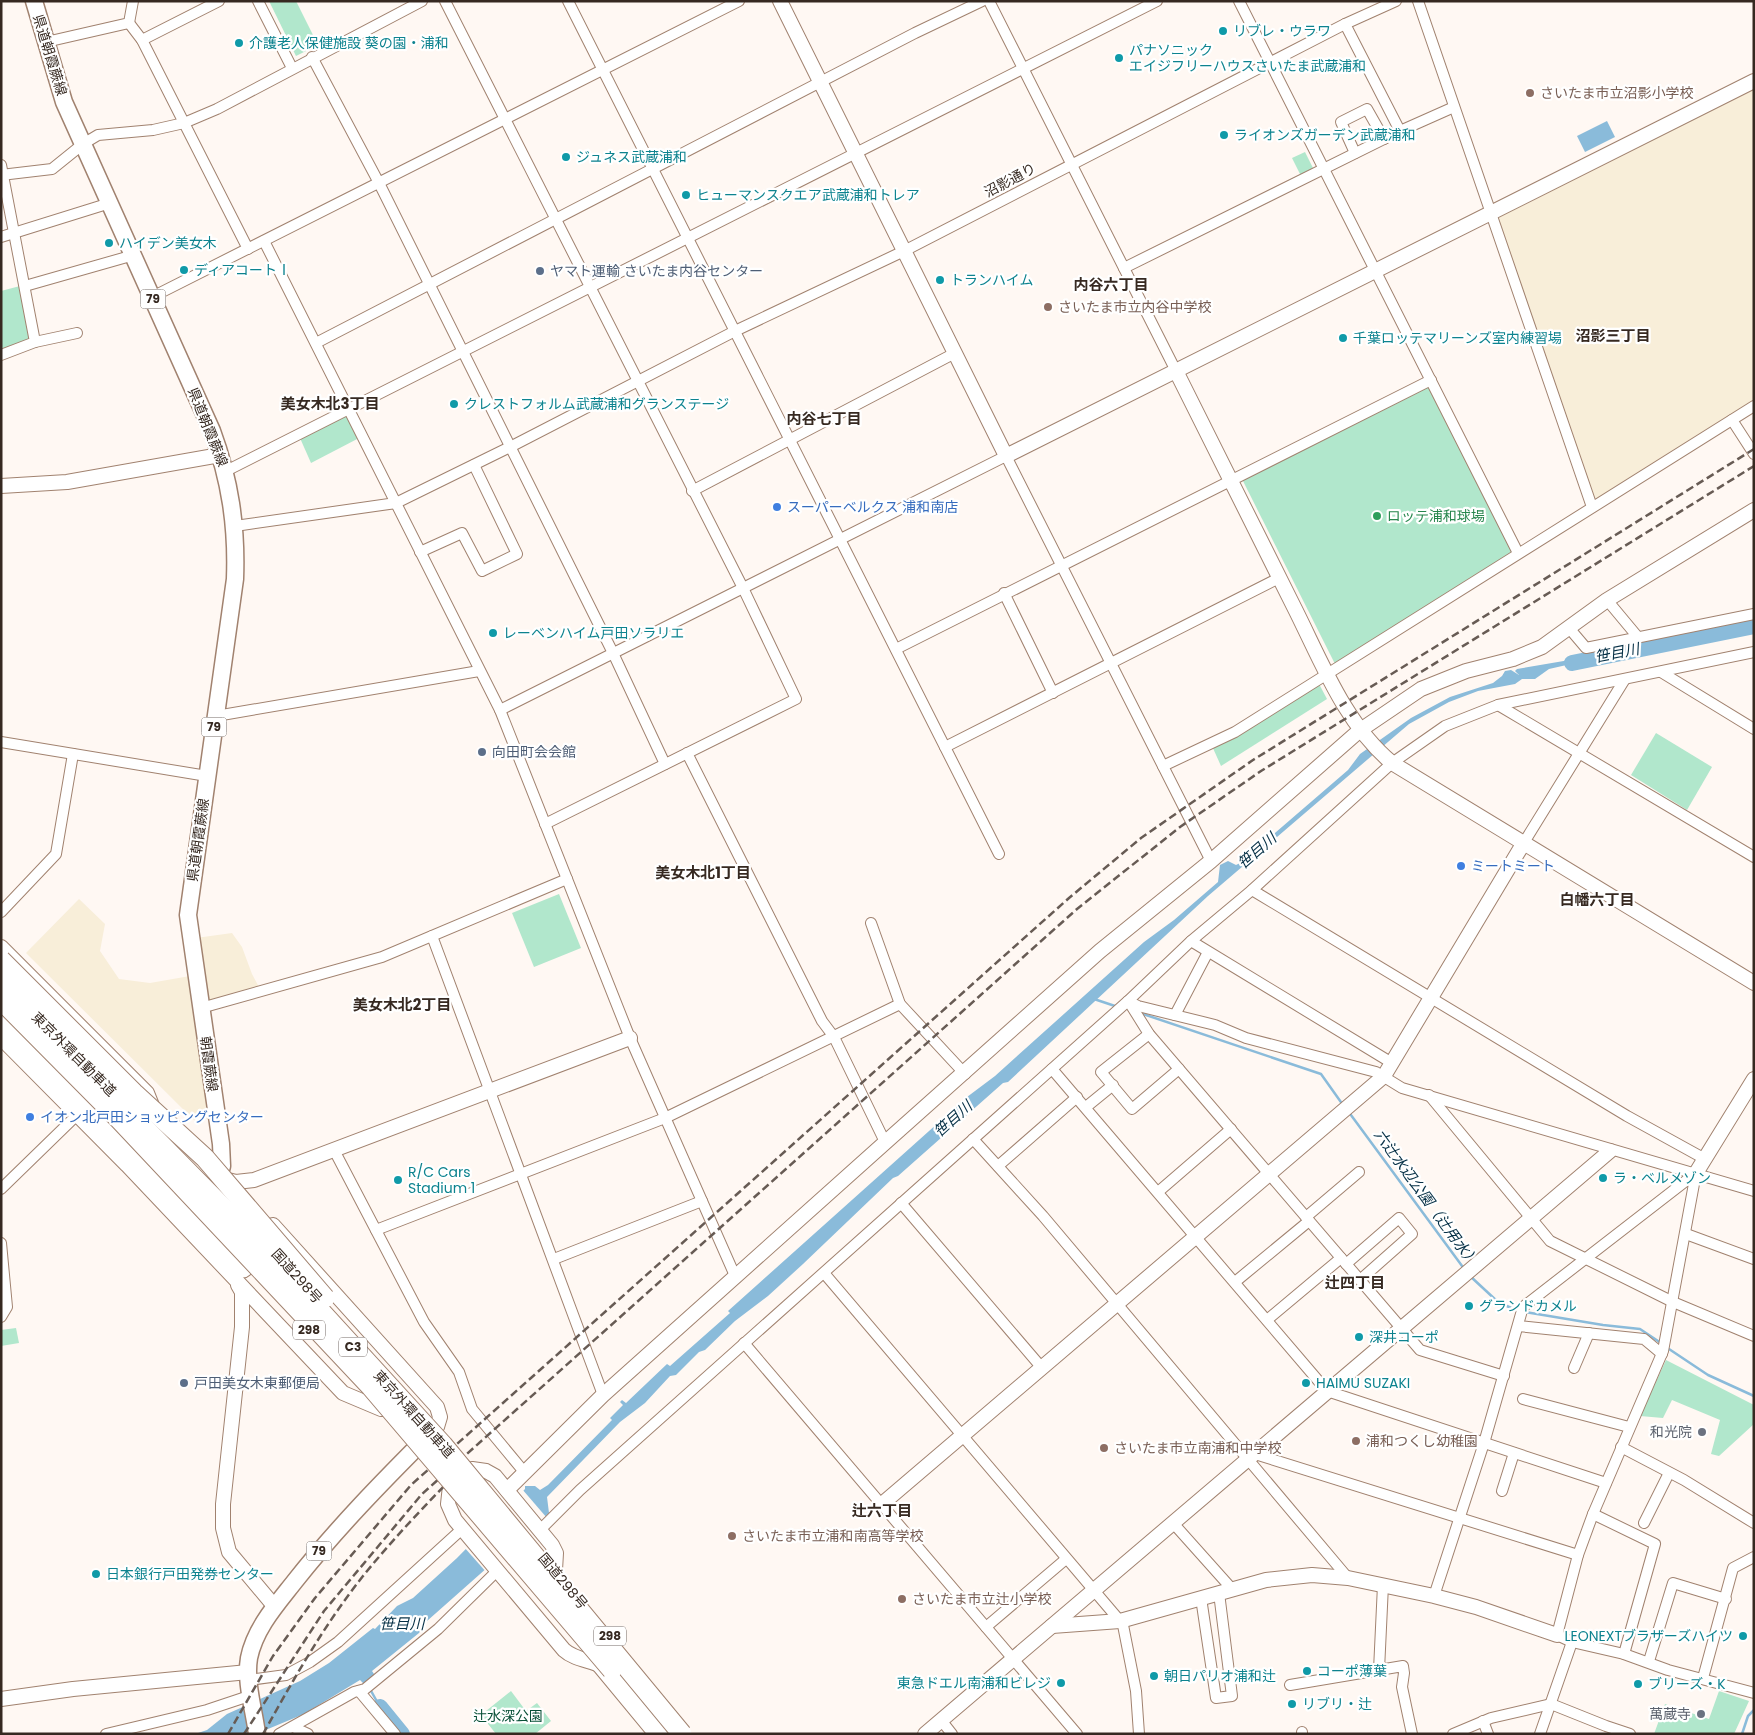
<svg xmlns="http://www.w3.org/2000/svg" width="1755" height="1735" font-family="Poppins,'Noto Sans JP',sans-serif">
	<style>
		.industrial { fill: #f8eed9 }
		.green { fill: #b1e7cc }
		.water { fill: #8abbda }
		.pier { fill: #fff8f3 }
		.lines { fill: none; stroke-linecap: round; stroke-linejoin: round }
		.stream { stroke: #8abbda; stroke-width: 2.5 }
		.river { stroke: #8abbda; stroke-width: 16 }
		.street-casing { stroke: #a1826f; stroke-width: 12 }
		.secondary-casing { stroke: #a1826f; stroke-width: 16 }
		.primary-casing { stroke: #a1826f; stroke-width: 19 }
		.highway-casing { stroke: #a1826f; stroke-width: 21 }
		.street { stroke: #fff; stroke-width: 10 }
		.secondary { stroke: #fff; stroke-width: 14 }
		.primary { stroke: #fff; stroke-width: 16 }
		.highway { stroke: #fff; stroke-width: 19 }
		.rail { stroke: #675b54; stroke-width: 2.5; stroke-dasharray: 8 4; stroke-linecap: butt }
		.highway-bridge-casing { stroke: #a1826f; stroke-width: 21; stroke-linecap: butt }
		.highway-bridge { stroke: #fff; stroke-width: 19 }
		.culture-dot { fill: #0f9aa8; stroke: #fff; stroke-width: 2 }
		.education-dot { fill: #8d6e63; stroke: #fff; stroke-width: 2 }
		.service-dot { fill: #5c6f8a; stroke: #fff; stroke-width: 2 }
		.shop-dot { fill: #3f7fe0; stroke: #fff; stroke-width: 2 }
		.leisure-dot { fill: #2e9e5b; stroke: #fff; stroke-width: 2 }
		.worship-dot { fill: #6b7280; stroke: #fff; stroke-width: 2 }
		.labels { text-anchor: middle; stroke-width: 4.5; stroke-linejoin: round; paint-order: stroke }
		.shield { fill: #fff; stroke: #726964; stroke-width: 1 }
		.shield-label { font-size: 12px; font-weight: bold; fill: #362921 }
		.culture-label { font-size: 14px; fill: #0d838f; stroke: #fff; text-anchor: start }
		.street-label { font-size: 14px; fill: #362921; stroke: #fff }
		.education-label { font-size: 14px; fill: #785e54; stroke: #fff; text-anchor: start }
		.service-label { font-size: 14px; fill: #4e5e75; stroke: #fff; text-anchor: start }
		.shop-label { font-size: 14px; fill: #366cbe; stroke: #fff; text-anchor: start }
		.leisure-label { font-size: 14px; fill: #27864d; stroke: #fff; text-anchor: start }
		.worship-label { font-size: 14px; fill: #5b616d; stroke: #fff; text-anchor: end }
		.park-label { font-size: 14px; fill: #074f36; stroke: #fff }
		.neighbourhood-label { font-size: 15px; font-weight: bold; fill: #362921; stroke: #fff }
		.water-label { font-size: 15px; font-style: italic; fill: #063046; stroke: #fff }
	</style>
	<rect width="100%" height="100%" fill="#fff8f3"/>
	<!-- industrial -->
	<g class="industrial">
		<path d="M1754 81V405L1592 507 1491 213Z"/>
		<path d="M79 899 105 924 100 951 119 979 150 983 190 976 191 996 209 1118 197 1123 26 953Z"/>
		<path d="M232 933 242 947 252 974 260 989 206 1001 196 938Z"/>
	</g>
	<!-- green -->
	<g class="green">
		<path d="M269 1H296L318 45 296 56Z"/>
		<path d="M1305 152 1314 170 1301 176 1292 158Z"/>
		<path d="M20 286 30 335 28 341 1 351V291Z"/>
		<path d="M1427 387 1430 389 1513 553 1335 664 1242 479Z"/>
		<path d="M349 414 361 437 311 463 300 438Z"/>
		<path d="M1318 682 1327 699 1221 766 1212 746Z"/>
		<path d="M1656 733 1712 767 1687 810 1631 775Z"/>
		<path d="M559 894 581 948 534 967 512 913Z"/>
		<path d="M16 1328 19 1343 1 1346V1330Z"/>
		<path d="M1666 1360 1754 1405V1424L1719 1456 1711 1454 1720 1420 1672 1400 1663 1418 1640 1416Z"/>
		<path d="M511 1691 526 1711 537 1703 551 1721 535 1734H496L481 1715Z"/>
		<path d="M1719 1691 1749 1701 1734 1734H1654L1665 1704 1709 1719Z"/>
	</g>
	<!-- water -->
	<g class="water">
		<path d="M1607 121 1615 137 1585 152 1577 136Z"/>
		<path d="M1593 656V659L1549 669 1535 679H1522L1515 684 1478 691 1449 702 1409 724 1208 896 1008 1082 1003 1083 898 1176 893 1178 803 1264 768 1296 735 1321 705 1350 699 1352 676 1375 670 1376 645 1403 620 1422 547 1497 549 1513 427 1621 419 1633 372 1671 376 1677 365 1685 360 1680 304 1714 256 1734H195L207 1730 227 1714 300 1681 329 1663 373 1628 375 1629 397 1606 413 1598 457 1558 525 1489V1486H535L540 1490 548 1485 612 1420 610 1418 623 1405 620 1402 622 1400 626 1403 667 1364 670 1366 730 1313 728 1311 967 1097 995 1076 1144 942 1174 920 1218 882 1220 865 1228 861 1236 865 1240 863 1348 770 1360 754 1411 718 1450 697 1493 683 1502 676 1505 671 1511 670 1519 675 1515 671 1517 669Z"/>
	</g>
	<!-- pier -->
	<path class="pier" d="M522 1489 547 1518 487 1573 464 1547Z"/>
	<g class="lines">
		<!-- stream -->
		<g class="stream">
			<path d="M1094 999 1118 1007"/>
			<path d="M1140 1013 1321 1074 1343 1105"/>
			<path d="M1348 1111 1465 1270"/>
			<path d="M1470 1276 1498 1302 1520 1312"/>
			<path d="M1525 1312 1603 1325 1640 1329 1661 1343"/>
			<path d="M1666 1347 1708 1375 1754 1396"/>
			<path d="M370 1689 380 1707"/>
			<path d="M1742 1734 1748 1716 1754 1710"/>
		</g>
		<!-- river -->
		<g class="river">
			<path d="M1572 663 1754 626"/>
			<path d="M380 1707 402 1734"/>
		</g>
		<defs>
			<g id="street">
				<path d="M258 1 292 68"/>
				<path d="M445 1 743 588 796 699 545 824"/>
				<path d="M568 1 999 854"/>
				<path d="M989 1 1176 371"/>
				<path d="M1239 1 1518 553"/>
				<path d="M1418 1 1592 507"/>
				<path d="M129 23 142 40 248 249"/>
				<path d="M1345 24 1400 131"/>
				<path d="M142 40 219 1"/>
				<path d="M46 42 129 23 133 1"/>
				<path d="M312 57 379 183 613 653 665 764"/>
				<path d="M1355 153 1341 122 1367 109 1384 139"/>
				<path d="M1 165 35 342 1 355"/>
				<path d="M1 175 52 169 83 144 98 135 153 130 184 123 217 109 422 1"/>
				<path d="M1 237 110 203"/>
				<path d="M264 241 500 710 630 1038 736 1278"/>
				<path d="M1124 268 1400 131 1454 107"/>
				<path d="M25 286 134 255"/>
				<path d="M152 297 739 1"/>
				<path d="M35 342 77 333"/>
				<path d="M316 343 915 33 982 1"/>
				<path d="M1732 420 1754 454"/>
				<path d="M226 471 1157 1"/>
				<path d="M692 491 955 353"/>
				<path d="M235 526 396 503 510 447 735 331 904 251 1345 24 1396 1"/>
				<path d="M420 552 462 533 482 571 517 554 474 465"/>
				<path d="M1004 593 1053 693"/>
				<path d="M1607 600 1637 636"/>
				<path d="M1569 628 1586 648 1754 614"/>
				<path d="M896 649 1431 380"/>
				<path d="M1661 672 1754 729"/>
				<path d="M1498 705 1754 857"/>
				<path d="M500 710 1006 456 1211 861"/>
				<path d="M216 716 479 671"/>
				<path d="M1 742 207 776"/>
				<path d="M945 747 1279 578"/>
				<path d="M687 753 822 1021 834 1037 885 1142"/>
				<path d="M1163 766 1235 732 1754 406"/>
				<path d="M1523 844 1625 679"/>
				<path d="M1252 890 1627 1116 1705 1159"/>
				<path d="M1 912 56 854 73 754"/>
				<path d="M871 923 900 1004 965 1074"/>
				<path d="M432 936 603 1395"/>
				<path d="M1191 941 1392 1063"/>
				<path d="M1128 1001 1138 1006 1215 1025 1246 1038 1376 1072 1402 1088 1754 1191"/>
				<path d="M1129 1002 1149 1034 1420 1350 1504 1376"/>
				<path d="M201 1008 382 957 567 879"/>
				<path d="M1175 1015 1208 952"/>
				<path d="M1149 1034 1101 1072 1132 1109 1179 1069"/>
				<path d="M1052 1069 1327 1391 1606 1483"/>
				<path d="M1429 1095 1550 1241 1673 1302 1754 1336"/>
				<path d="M1086 1107 1113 1085"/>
				<path d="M973 1139 1043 1216 1348 1578"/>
				<path d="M334 1150 424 1322 459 1372 472 1409 525 1473"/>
				<path d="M998 1166 1077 1097"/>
				<path d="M1696 1173 1663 1351 1593 1514 1578 1555 1557 1635 1572 1642 1624 1654 1668 1670 1754 1693"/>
				<path d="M1 1189 77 1115"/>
				<path d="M1158 1192 1231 1129"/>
				<path d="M901 1203 1042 1368"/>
				<path d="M1306 1217 1359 1172"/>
				<path d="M376 1230 665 1118 900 1004"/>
				<path d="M1686 1234 1754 1259"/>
				<path d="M1 1243 7 1307 1 1317"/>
				<path d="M554 1259 702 1201"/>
				<path d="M1346 1264 1399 1218 1412 1234 1360 1280"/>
				<path d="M824 1273 1120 1621"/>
				<path d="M1235 1282 1309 1221"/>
				<path d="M1267 1320 1341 1258"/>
				<path d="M1518 1326 1644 1339 1662 1354"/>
				<path d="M744 1343 1077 1734"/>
				<path d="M1574 1368 1589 1333"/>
				<path d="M1523 1399 1629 1427"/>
				<path d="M1621 1447 1684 1480 1754 1523"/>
				<path d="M1255 1454 1578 1555"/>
				<path d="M1502 1491 1514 1453"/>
				<path d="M1593 1514 1655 1544 1624 1654"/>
				<path d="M1173 1523 1232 1589"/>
				<path d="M1644 1523 1669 1473"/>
				<path d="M540 1530 580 1490 1128 1001 1191 941 1252 890 1392 763 1445 726 1498 705 1754 652"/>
				<path d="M1434 1596 1484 1443 1523 1307 1696 1173"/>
				<path d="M1201 1598 1216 1698 1232 1696 1219 1593"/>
				<path d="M1122 1620 1136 1691 1139 1734"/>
				<path d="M986 1627 1066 1559"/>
				<path d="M1649 1661 1673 1583 1726 1599"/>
				<path d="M1379 1670 1383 1585"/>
				<path d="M1703 1678 1733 1568 1754 1557"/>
				<path d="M249 1680 286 1675 310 1662 338 1642 462 1529"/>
				<path d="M1290 1685 1403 1666 1404 1673 1402 1687 1412 1734"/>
				<path d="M359 1691 395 1734"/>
				<path d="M941 1720 952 1734"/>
				<path d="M1483 1721 1488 1734"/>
				<path d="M293 1727 308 1734"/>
				<path d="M1302 1732V1734"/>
				<path d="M106 1734 207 1710 252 1695"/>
				<path d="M279 1734 354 1692 365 1689 438 1629 497 1571"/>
				<path d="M1453 1734 1491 1718 1551 1704 1606 1726 1630 1734"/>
				<path d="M1540 1734 1572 1642"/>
			</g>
			<g id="secondary">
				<path d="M780 1 1006 456 1754 81"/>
				<path d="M1176 371C1215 449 1254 527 1293 605 1321 660 1344 723 1392 763L1754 983"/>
				<path d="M1 486 67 482 220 455"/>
				<path d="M1 947 147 1093 165 1138"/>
				<path d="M1 1038 127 1165 343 1393 381 1409"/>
				<path d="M1696 1173 1754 1079"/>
				<path d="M220 1178 236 1182 254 1180 630 1038"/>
				<path d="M273 1225 437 1407 440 1417 437 1427"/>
				<path d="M238 1285 242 1292V1327L223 1504V1528L229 1552 275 1607"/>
				<path d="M472 1469 486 1471 495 1476 552 1545 556 1553 555 1570"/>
				<path d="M450 1486 448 1504 455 1520 564 1650C575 1660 591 1660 604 1667"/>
				<path d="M507 1490 603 1395 888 1140 1100 951 1211 861 1359 731 1421 689 1466 671 1513 659 1542 647 1607 600 1754 510"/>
				<path d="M882 1504 1384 1076 1523 844"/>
				<path d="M1052 1626 1120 1621 1266 1580 1312 1575 1348 1578 1434 1596 1476 1607 1557 1635"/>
				<path d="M1 1699 73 1689 248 1672"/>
				<path d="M925 1734 1610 1151"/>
			</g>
			<g id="primary">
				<path d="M34 1 64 102 212 431C230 480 237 526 235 579L188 915 221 1144 222 1166 217 1183"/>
				<path d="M257 1734C254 1710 245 1682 249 1658 255 1628 277 1604 295 1581 337 1528 382 1482 429 1435"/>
			</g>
			<g id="highway">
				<path d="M1 1021 243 1268"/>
				<path d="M597 1659 659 1734"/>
			</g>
		</defs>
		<!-- street casing -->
		<use href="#street" class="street-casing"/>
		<!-- secondary casing -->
		<use href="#secondary" class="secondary-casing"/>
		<!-- primary casing -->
		<use href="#primary" class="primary-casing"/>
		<!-- highway casing -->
		<use href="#highway" class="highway-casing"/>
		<!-- street -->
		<use href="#street" class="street"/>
		<!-- secondary -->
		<use href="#secondary" class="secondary"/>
		<!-- primary -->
		<use href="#primary" class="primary"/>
		<!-- highway -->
		<use href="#highway" class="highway"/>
		<!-- rail -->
		<g class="rail">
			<path d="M228 1734 273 1656 315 1598 411 1485 1069 898 1141 838 1253 760 1754 449"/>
			<path d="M244 1734 324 1611 422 1494 1077 909 1180 827 1261 771 1754 466"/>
			<path d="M263 1734C297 1673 332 1611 378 1558 406 1525 436 1494 467 1463"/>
		</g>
		<defs>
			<g id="highway-bridge">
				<path d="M1 960 134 1093 205 1158 325 1298"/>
				<path d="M1 982 262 1247 443 1445 682 1734"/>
				<path d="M1 1000 116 1116 371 1387 612 1670"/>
			</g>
		</defs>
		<!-- highway-bridge casing -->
		<use href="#highway-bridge" class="highway-bridge-casing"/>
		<!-- highway-bridge -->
		<use href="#highway-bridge" class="highway-bridge"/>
	</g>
	<!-- markers -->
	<g class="culture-dot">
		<circle cx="1223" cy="31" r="5"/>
		<circle cx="239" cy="43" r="5"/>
		<circle cx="1119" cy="58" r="5"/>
		<circle cx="1224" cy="135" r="5"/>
		<circle cx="566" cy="157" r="5"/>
		<circle cx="686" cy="195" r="5"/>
		<circle cx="109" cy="243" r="5"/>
		<circle cx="184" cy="270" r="5"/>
		<circle cx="940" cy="280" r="5"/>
		<circle cx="1343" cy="338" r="5"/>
		<circle cx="454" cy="404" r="5"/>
		<circle cx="493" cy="633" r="5"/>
		<circle cx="1603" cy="1178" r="5"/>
		<circle cx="398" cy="1180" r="5"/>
		<circle cx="1469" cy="1306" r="5"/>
		<circle cx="1359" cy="1337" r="5"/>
		<circle cx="1306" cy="1383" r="5"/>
		<circle cx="96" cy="1574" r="5"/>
		<circle cx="1743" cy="1636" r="5"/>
		<circle cx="1307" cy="1671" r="5"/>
		<circle cx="1154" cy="1676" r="5"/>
		<circle cx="1061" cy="1683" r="5"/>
		<circle cx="1638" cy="1684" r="5"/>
		<circle cx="1292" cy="1704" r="5"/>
	</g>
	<g class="education-dot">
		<circle cx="1530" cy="93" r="5"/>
		<circle cx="1048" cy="307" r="5"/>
		<circle cx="1356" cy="1441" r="5"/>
		<circle cx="1104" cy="1448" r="5"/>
		<circle cx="732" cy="1536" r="5"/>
		<circle cx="902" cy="1599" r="5"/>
	</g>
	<g class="service-dot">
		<circle cx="540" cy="271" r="5"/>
		<circle cx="482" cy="752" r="5"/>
		<circle cx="184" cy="1383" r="5"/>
	</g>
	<g class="shop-dot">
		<circle cx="777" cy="507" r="5"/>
		<circle cx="1461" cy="866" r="5"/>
		<circle cx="30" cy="1117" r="5"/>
	</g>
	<circle class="leisure-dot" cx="1377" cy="516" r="5"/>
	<g class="worship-dot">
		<circle cx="1702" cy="1432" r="5"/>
		<circle cx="1701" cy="1714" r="5"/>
	</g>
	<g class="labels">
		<!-- shield labels -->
		<g class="shield">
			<rect x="140.5" y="289.5" width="25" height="19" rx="4"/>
			<rect x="201.5" y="717.5" width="25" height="19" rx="4"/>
			<rect x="293" y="1320.5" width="32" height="19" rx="4"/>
			<rect x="339" y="1337.5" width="28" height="19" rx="4"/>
			<rect x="306.5" y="1541.5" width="25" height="19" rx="4"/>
			<rect x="594" y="1626.5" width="32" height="19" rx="4"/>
		</g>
		<g class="shield-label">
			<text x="153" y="303">79</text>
			<text x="214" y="731">79</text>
			<text x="309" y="1334">298</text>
			<text x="353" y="1351">C3</text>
			<text x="319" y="1555">79</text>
			<text x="610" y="1640">298</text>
		</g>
		<!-- culture labels -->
		<g class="culture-label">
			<text x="1233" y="36">リブレ・ウラワ</text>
			<text x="249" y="48">介護老人保健施設 葵の園・浦和</text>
			<text x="1129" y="55">パナソニック<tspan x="1129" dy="16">エイジフリーハウスさいたま武蔵浦和</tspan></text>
			<text x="1234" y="140">ライオンズガーデン武蔵浦和</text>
			<text x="576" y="162">ジュネス武蔵浦和</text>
			<text x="696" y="200">ヒューマンスクエア武蔵浦和トレア</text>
			<text x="119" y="248">ハイデン美女木</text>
			<text x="194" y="275">ディアコートⅠ</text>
			<text x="950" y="285">トランハイム</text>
			<text x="1353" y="343">千葉ロッテマリーンズ室内練習場</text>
			<text x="464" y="409">クレストフォルム武蔵浦和グランステージ</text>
			<text x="503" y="638">レーベンハイム戸田ソラリエ</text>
			<text x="408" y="1177">R/C Cars<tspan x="408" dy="16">Stadium 1</tspan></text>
			<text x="1613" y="1183">ラ・ベルメゾン</text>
			<text x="1479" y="1311">グランドカメル</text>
			<text x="1369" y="1342">深井コーポ</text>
			<text x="1316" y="1388">HAIMU SUZAKI</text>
			<text x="106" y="1579">日本銀行戸田発券センター</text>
			<text x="1733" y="1641" text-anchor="end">LEONEXTブラザーズハイツ</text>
			<text x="1317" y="1676">コーポ薄葉</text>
			<text x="1164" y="1681">朝日パリオ浦和辻</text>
			<text x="1051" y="1688" text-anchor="end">東急ドエル南浦和ビレジ</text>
			<text x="1648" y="1689">ブリーズ・K</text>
			<text x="1302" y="1709">リブリ・辻</text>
		</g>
		<!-- street labels -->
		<g class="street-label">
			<text transform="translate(50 55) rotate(73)" y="5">県道朝霞蕨線</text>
			<text transform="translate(1010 180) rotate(-28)" y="5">沼影通り</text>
			<text transform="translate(208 427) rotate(68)" y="5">県道朝霞蕨線</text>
			<text transform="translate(198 840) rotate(-82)" y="5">県道朝霞蕨線</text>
			<text transform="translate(74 1054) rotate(45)" y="5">東京外環自動車道</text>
			<text transform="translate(209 1064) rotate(82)" y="5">朝霞蕨線</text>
			<text transform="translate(297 1276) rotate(48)" y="5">国道298号</text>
			<text transform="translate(414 1414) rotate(48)" y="5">東京外環自動車道</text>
			<text transform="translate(563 1581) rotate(50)" y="5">国道298号</text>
		</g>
		<!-- education labels -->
		<g class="education-label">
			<text x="1540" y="98">さいたま市立沼影小学校</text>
			<text x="1058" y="312">さいたま市立内谷中学校</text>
			<text x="1366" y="1446">浦和つくし幼稚園</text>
			<text x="1114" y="1453">さいたま市立南浦和中学校</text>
			<text x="742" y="1541">さいたま市立浦和南高等学校</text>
			<text x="912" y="1604">さいたま市立辻小学校</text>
		</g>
		<!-- service labels -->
		<g class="service-label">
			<text x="550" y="276">ヤマト運輸 さいたま内谷センター</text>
			<text x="492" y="757">向田町会会館</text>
			<text x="194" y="1388">戸田美女木東郵便局</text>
		</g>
		<!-- shop labels -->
		<g class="shop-label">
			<text x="787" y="512">スーパーベルクス 浦和南店</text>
			<text x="1471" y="871">ミートミート</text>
			<text x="40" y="1122">イオン北戸田ショッピングセンター</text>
		</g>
		<!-- leisure labels -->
		<g class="leisure-label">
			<text x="1387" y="521">ロッテ浦和球場</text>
		</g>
		<!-- worship labels -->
		<g class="worship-label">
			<text x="1692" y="1437">和光院</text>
			<text x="1691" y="1719">萬蔵寺</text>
		</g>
		<!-- park labels -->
		<g class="park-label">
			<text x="508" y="1721">辻水深公園</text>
		</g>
		<!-- neighbourhood labels -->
		<g class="neighbourhood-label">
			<text x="1111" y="290">内谷六丁目</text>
			<text x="1613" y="341">沼影三丁目</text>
			<text x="330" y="409">美女木北3丁目</text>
			<text x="824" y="424">内谷七丁目</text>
			<text x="703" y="878">美女木北1丁目</text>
			<text x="1597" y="905">白幡六丁目</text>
			<text x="402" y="1010">美女木北2丁目</text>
			<text x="1355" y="1288">辻四丁目</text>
			<text x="882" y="1516">辻六丁目</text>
		</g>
		<!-- water labels -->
		<g class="water-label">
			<text transform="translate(1617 653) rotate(-11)" y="5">笹目川</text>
			<text transform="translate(1257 851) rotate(-41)" y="5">笹目川</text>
			<text transform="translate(953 1119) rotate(-42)" y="5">笹目川</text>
			<text transform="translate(1426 1198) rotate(54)" y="5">六辻水辺公園（辻用水）</text>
			<text x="402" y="1629">笹目川</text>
		</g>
	</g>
	<!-- border -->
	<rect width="1755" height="1735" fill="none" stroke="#362921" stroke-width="5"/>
</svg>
